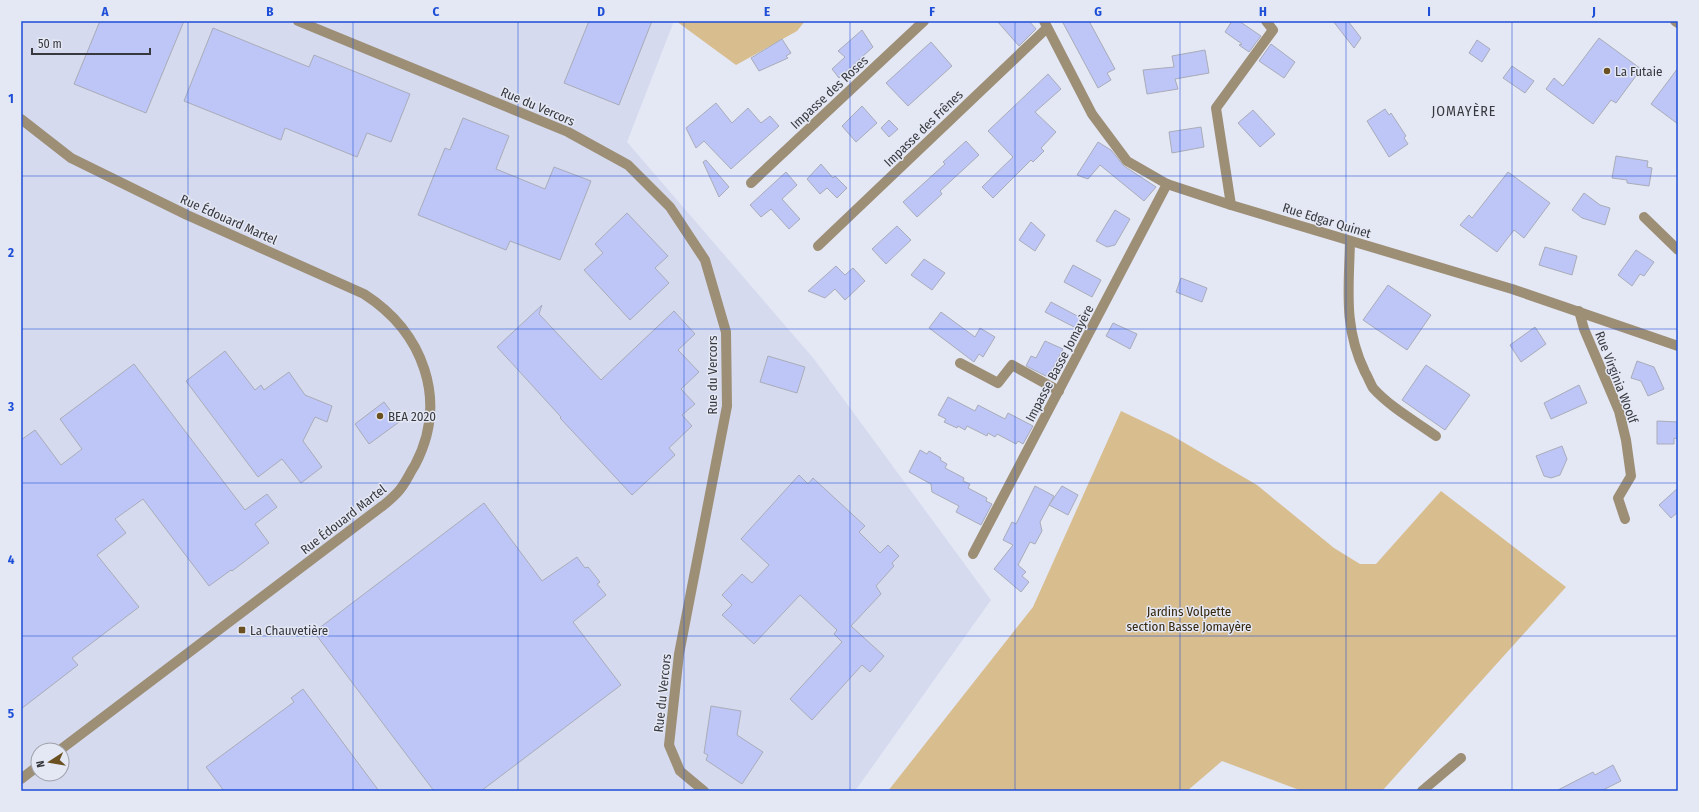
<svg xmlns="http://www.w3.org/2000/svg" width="1699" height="812" font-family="'Fira Sans Condensed',sans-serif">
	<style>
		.built { fill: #d5daee; fill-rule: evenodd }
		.green { fill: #d8bd8f }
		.building { fill: #bdc6f7; stroke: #a9acb8 }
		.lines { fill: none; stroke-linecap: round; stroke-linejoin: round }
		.minor { stroke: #9d8e76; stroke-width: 10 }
		.grid { fill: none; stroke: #1d4ed8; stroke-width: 1; stroke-opacity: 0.55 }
		.poi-dot { fill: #6b5122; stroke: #e4e7f4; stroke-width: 1.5 }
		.labels { text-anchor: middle; stroke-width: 3; stroke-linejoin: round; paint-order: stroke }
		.poi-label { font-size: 13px; fill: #38393e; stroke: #e4e7f4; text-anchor: start }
		.street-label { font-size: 13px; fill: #38393e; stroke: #e4e7f4 }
		.park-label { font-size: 13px; fill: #36270c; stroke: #e4e7f4 }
		.neighbourhood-label { font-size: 14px; letter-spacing: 1px; fill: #38393e; stroke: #e4e7f4 }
		.neatline { fill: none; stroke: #1d4ed8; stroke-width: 1.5 }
		.grid-label { font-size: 13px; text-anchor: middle; font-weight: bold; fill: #1d4ed8 }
	</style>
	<rect width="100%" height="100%" fill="#e4e7f4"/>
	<!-- built -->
	<path class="built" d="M21 21H674L627 142 814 359 991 600 855 791H21ZM38 750H62V774H38Z"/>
	<!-- green -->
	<g class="green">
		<path d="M676 21H805L797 31 736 65Z"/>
		<path d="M1121 411 1171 435 1257 485 1334 548 1360 564H1376L1441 491 1566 587 1382 791H1302L1222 761 1187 791H888L1033 607Z"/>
	</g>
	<!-- building -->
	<g class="building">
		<path d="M100 21H184L146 113 74 84Z"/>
		<path d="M589 21H652L619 105 564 83Z"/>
		<path d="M997 21H1029L1036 29 1019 46Z"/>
		<path d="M1062 21H1089L1115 69 1107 73 1111 80 1098 88Z"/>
		<path d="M1232 21H1239L1261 36 1249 52 1239 45 1242 44 1225 32Z"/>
		<path d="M1333 21H1348L1361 38 1354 48Z"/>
		<path d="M213 28 309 67 314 55 410 94 391 142 367 133 357 157 285 128 281 140 184 101Z"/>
		<path d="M862 30 873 47 839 78 832 69 845 57 838 51Z"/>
		<path d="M1599 38 1641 69 1616 103 1611 100 1593 124 1546 89 1554 78 1563 86Z"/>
		<path d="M782 39 791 53 786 56 788 58 759 71 751 58Z"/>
		<path d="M1477 40 1490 49 1482 62 1469 53Z"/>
		<path d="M931 42 952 66 908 106 886 83Z"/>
		<path d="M1271 44 1295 62 1284 78 1259 61Z"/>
		<path d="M1205 50 1209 73 1175 79 1178 89 1147 94 1143 70 1174 67 1172 56Z"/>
		<path d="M1512 66 1534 81 1525 93 1503 78Z"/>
		<path d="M1678 68V124L1651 104Z"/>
		<path d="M1048 74 1061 89 1035 112 1056 132 1041 148 1044 151 1033 162 1031 160 993 198 982 187 1013 157 988 131Z"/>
		<path d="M716 103 732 123 748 108 761 123 770 116 779 126 731 169 704 141 696 148 686 128Z"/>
		<path d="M862 106 877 123 856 142 842 126Z"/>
		<path d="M1385 109 1389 115 1391 113 1406 136 1404 138 1408 144 1389 157 1367 121Z"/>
		<path d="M1253 110 1275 134 1260 147 1238 123Z"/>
		<path d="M463 118 509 136 496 169 545 189 554 167 591 181 560 260 510 241 506 250 418 215 445 148 450 150Z"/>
		<path d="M889 120 898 129 889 137 881 128Z"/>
		<path d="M1201 127 1204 147 1172 153 1169 132Z"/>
		<path d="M966 141 979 155 940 191 942 194 917 217 903 202 945 164 943 162Z"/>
		<path d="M1098 142 1111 150 1124 166 1156 187 1144 201 1100 165 1088 179 1077 175Z"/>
		<path d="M1616 156 1648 161 1647 167 1652 168 1649 186 1627 183V180L1612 178Z"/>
		<path d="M706 160 729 187 719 197 703 162Z"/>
		<path d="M821 164 833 178 835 176 847 188 837 198 827 188 820 194 807 179Z"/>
		<path d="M786 172 797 185 782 199 800 219 789 229 771 209 761 217 750 205Z"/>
		<path d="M1508 172 1550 203 1524 238 1514 230 1497 252 1460 225 1469 215 1472 218Z"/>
		<path d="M1584 193 1600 205 1610 208 1605 225 1582 218 1572 210Z"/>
		<path d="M1115 210 1130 219 1115 245 1107 247 1096 241Z"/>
		<path d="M627 213 668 256 655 268 669 283 630 320 584 270 603 253 595 244Z"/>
		<path d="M1031 222 1045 235 1035 251 1019 240Z"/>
		<path d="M897 226 911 240 886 264 872 249Z"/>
		<path d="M1545 247 1577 256 1572 275 1539 265Z"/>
		<path d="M1636 250 1654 262 1644 276 1640 274 1632 286 1618 275Z"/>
		<path d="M924 259 945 273 932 290 911 275Z"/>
		<path d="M1073 265 1101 280 1092 297 1064 282Z"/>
		<path d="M836 266 845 275 853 268 865 281 845 300 835 289 825 298 808 291Z"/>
		<path d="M1181 278 1207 288 1202 302 1176 292Z"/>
		<path d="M1388 285 1431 315 1407 350 1363 320Z"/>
		<path d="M1051 302 1083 319 1078 329 1045 312Z"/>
		<path d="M542 305 539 314 601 380 674 311 695 334 678 350 699 372 681 389 695 404 682 415 692 426 669 448 675 455 632 495 560 418 561 417 497 347Z"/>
		<path d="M941 312 975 337 980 328 995 337 983 357 979 354 974 362 929 328Z"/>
		<path d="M1113 323 1137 334 1130 349 1106 336Z"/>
		<path d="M1535 327 1546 344 1521 362 1510 345Z"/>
		<path d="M1045 341 1063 349 1048 377 1026 366 1031 356 1036 358Z"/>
		<path d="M225 351 255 390 261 385 264 390 289 372 305 395 332 406 327 422 315 417 303 441 322 467 301 483 282 459 258 477 186 381Z"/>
		<path d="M768 356 805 367 797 393 760 382Z"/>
		<path d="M1637 361 1654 367 1664 389 1648 396 1641 381 1631 378Z"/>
		<path d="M134 364 245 510 267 494 277 507 255 524 269 543 232 571 231 570 209 586 143 499 115 519 126 533 97 555 139 607 72 658 78 665 21 709V440L35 430 61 465 82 449 60 419Z"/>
		<path d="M1426 365 1470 395 1445 430 1402 400Z"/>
		<path d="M1579 385 1587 403 1551 419 1544 403Z"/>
		<path d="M948 397 975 411 978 405 1005 419 1008 413 1033 426 1023 444 1018 441 1016 444 997 434 995 437 988 433 987 436 967 426 965 430 958 426 957 428 944 422 946 419 938 415Z"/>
		<path d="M384 402 399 422 369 444 355 424Z"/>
		<path d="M1657 421 1678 422V439L1674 438V444H1657Z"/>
		<path d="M1562 446 1567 459 1560 475 1551 478 1544 476 1536 456Z"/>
		<path d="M920 450 927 454 929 451 941 458 940 460 947 464 945 468 964 478 963 481 970 484 968 488 987 498 986 501 992 504 981 525 956 512 959 506 932 492 931 484 909 472Z"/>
		<path d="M799 475 808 484 813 478 865 526 859 532 880 553 888 545 899 556 892 563 894 566 876 586 881 594 851 626 884 656 870 672 862 665 812 720 790 699 842 642 834 634 837 630 800 595 754 644 722 615 732 605 722 595 742 574 752 583 769 565 741 539Z"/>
		<path d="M1035 486 1054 496 1040 522 1042 531 1035 544 1030 542 1018 565 1026 572 1022 576 1029 582 1021 592 994 569 1013 545 1003 540 1012 522 1016 524Z"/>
		<path d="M1062 486 1078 495 1068 515 1049 505Z"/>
		<path d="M1678 488V512L1671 518 1659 505Z"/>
		<path d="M484 503 542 581 577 557 585 568 588 567 600 582 597 584 606 595 573 622 621 685 481 791H434L314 632Z"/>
		<path d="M303 689 379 791H224L206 767 294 702 291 698Z"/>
		<path d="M711 706 741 711 737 735 763 752 742 784 706 760 708 755 704 753Z"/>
		<path d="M1613 765 1621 781 1601 791H1556L1593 772 1595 775Z"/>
	</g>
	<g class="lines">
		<!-- minor -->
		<g class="minor">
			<path d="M298 21 568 132 628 165 670 207 705 260 726 332 727 406 679 654 669 745 680 771 704 791"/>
			<path d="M1044 21 1092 114 1127 161 1167 184 1231 205 1512 289 1678 346"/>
			<path d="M1675 21 1678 23"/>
			<path d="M21 119 71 158 187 215 364 294C423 332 449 400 415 465 409 474 405 485 397 493 392 498 387 503 381 507L60 750"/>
			<path d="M751 183 924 21"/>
			<path d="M1231 205 1216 108 1273 30 1266 21"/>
			<path d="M1644 217 1678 250"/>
			<path d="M1350 241C1349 288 1343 327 1365 372 1368 377 1370 383 1373 388 1390 407 1415 421 1436 436"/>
			<path d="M818 246 1047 28"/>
			<path d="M1579 311 1584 329 1619 411 1626 440 1631 476 1618 498 1625 519"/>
			<path d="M960 363 998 383 1012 365 1059 391"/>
			<path d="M973 554 1167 184"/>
			<path d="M21 779 38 766"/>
			<path d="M1422 791 1461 758"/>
		</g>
	</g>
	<!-- grid -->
	<path class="grid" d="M188 21V791M353 21V791M518 21V791M684 21V791M850 21V791M1015 21V791M1180 21V791M1346 21V791M1512 21V791M21 176H1678M21 329H1678M21 483H1678M21 636H1678"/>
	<!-- markers -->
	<g class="poi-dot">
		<circle cx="1607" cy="71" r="4"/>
		<circle cx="380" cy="416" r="4"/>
		<rect x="238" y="626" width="8" height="8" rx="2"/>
	</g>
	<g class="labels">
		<!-- poi labels -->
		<g class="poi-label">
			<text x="1615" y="76">La Futaie</text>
			<text x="388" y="421">BEA 2020</text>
			<text x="250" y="635">La Chauvetière</text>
		</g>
		<!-- street labels -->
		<g class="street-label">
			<text transform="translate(829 92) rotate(-43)" y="5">Impasse des Roses</text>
			<text transform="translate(538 106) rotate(23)" y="5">Rue du Vercors</text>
			<text transform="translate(923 128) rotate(-44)" y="5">Impasse des Frênes</text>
			<text transform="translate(229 219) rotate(24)" y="5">Rue Édouard Martel</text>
			<text transform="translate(1327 220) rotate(17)" y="5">Rue Edgar Quinet</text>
			<text transform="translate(1059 363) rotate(-62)" y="5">Impasse Basse Jomayère</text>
			<text transform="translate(712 375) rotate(-90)" y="5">Rue du Vercors</text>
			<text transform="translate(1617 377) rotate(69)" y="5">Rue Virginia Woolf</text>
			<text transform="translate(343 519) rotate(-38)" y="5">Rue Édouard Martel</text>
			<text transform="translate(662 693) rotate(-84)" y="5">Rue du Vercors</text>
		</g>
		<!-- park labels -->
		<g class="park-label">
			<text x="1189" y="616">Jardins Volpette<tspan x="1189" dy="15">section Basse Jomayère</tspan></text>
		</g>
		<!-- neighbourhood labels -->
		<g class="neighbourhood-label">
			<text x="1464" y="116">JOMAYÈRE</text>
		</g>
	</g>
	<!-- border -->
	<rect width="1699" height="812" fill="none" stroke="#e4e7f4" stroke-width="44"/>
	<!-- north arrow -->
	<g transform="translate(50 762) rotate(258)"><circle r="19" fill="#e4e7f4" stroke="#9fa1ab"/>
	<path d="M0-3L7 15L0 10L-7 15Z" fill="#6b5122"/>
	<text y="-6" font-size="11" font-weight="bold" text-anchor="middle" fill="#38393e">N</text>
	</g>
	<!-- scale -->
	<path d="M32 48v6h118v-6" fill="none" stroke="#38393e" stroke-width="2"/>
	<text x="38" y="48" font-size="12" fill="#38393e" stroke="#e4e7f4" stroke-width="3" paint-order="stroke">50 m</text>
	<rect x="22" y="22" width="1655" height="768" class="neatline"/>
	<g class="grid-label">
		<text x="105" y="16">A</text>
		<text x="270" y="16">B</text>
		<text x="436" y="16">C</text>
		<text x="601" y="16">D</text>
		<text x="767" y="16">E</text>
		<text x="932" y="16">F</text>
		<text x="1098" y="16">G</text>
		<text x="1263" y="16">H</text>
		<text x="1429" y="16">I</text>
		<text x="1594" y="16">J</text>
		<text x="11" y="103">1</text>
		<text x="11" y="257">2</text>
		<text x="11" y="411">3</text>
		<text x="11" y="564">4</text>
		<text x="11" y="718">5</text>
	</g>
</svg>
